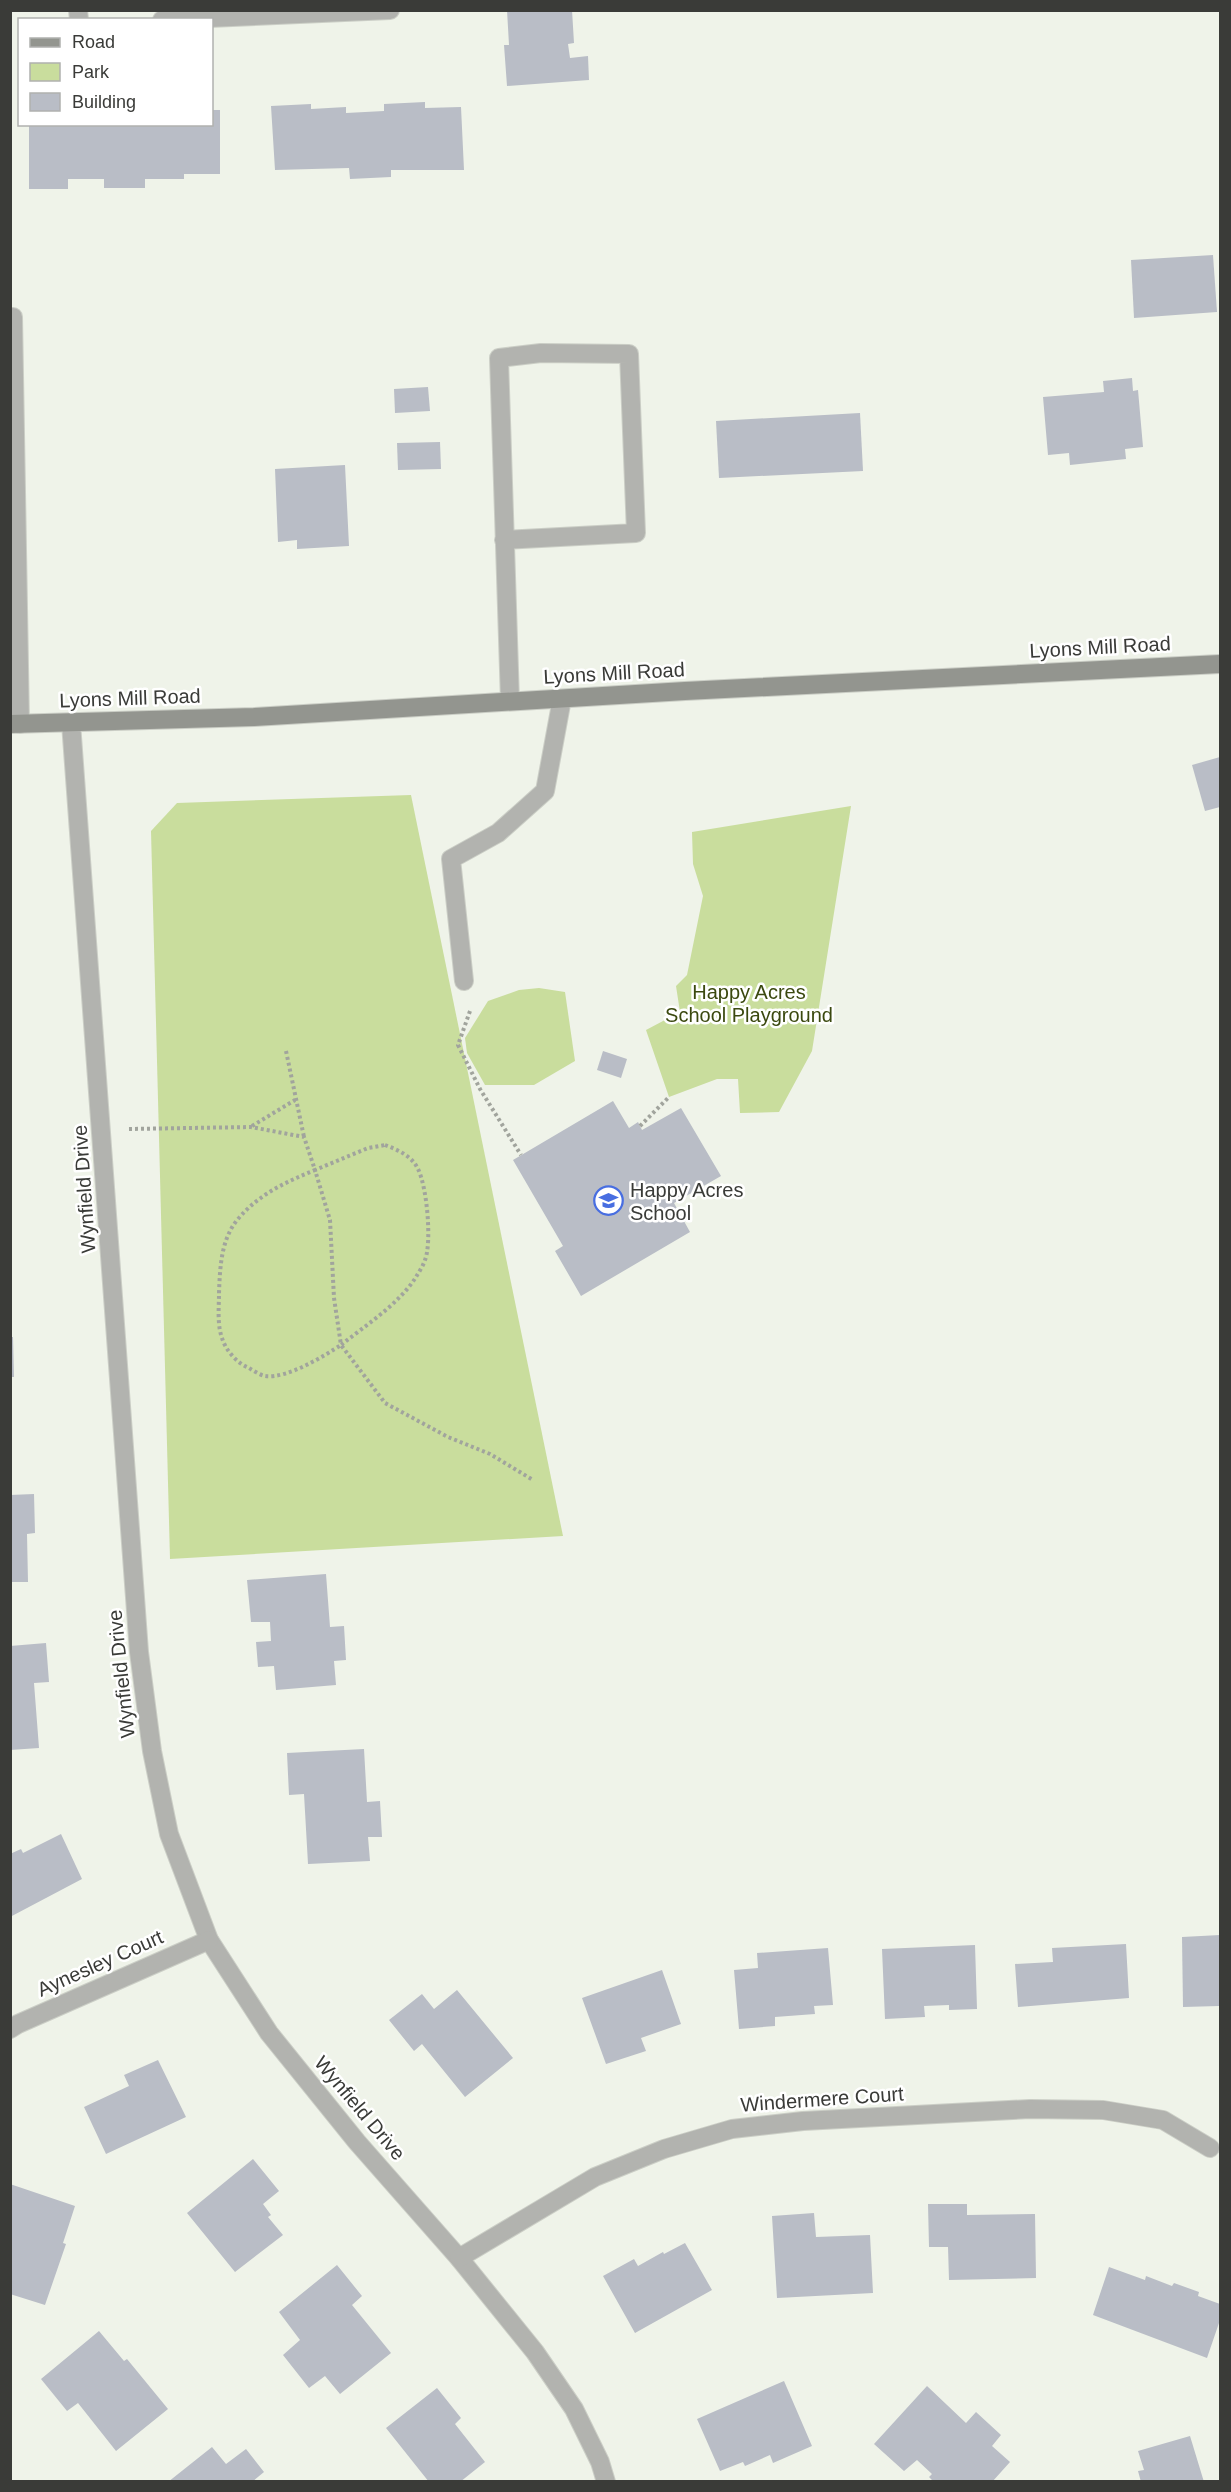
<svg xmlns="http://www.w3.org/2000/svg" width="1231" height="2492" font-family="Helvetica,sans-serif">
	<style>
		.green { fill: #c9dd9d }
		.building { fill: #b9bdc6 }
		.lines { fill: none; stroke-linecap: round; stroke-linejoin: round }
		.lane-casing { stroke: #cbcec6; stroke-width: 20 }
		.street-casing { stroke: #cbcec6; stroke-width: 20 }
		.secondary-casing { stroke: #cbcec6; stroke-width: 20 }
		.path { stroke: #a1a49d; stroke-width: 4; stroke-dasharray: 3 3; stroke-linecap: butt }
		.lane { stroke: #b2b3af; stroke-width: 18 }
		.street { stroke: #b2b3af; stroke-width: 18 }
		.secondary { stroke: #93958f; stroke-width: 18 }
		.labels { text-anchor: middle; stroke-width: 5; stroke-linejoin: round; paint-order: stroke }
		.street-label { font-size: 20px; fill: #3a3b38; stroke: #fff }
		.park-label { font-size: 20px; fill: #3b490f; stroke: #fff }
		.poi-label { font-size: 20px; fill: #3a3b38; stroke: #fff; text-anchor: start }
	</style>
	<rect width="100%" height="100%" fill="#eff3e9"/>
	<!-- green -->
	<g class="green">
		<path d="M411 795 563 1536 170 1559 151 831 177 803Z"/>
		<path d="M851 806 812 1051 779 1112 740 1113 738 1079H717L669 1097 646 1030 680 1012 676 986 687 975 703 896 693 864 692 832Z"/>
		<path d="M539 988 565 992 575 1061 534 1085H485L467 1053 465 1038 488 1001 519 990Z"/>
	</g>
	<!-- building -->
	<g class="building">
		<path d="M507 10H572L574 43 568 44 570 58 588 56 589 80 507 86 504 45H509Z"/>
		<path d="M425 102V108L461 107 464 170H391V177L350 179 349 168 275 170 271 106 311 104V109L346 107V113L384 111V104Z"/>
		<path d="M212 110H220V174H184V179H145V188H104V179H68V189H29V124H212Z"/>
		<path d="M1213 255 1217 312 1134 318 1131 260Z"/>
		<path d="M1132 378 1133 391 1138 390 1143 447 1125 449 1126 459 1070 465 1069 453 1048 455 1043 397 1104 392 1103 381Z"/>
		<path d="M428 387 430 411 395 413 394 389Z"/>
		<path d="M860 413 863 471 719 478 716 421Z"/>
		<path d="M440 442 441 469 398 470 397 443Z"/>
		<path d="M345 465 349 546 297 549V540L278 542 275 469Z"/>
		<path d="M1220 757V807L1205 811 1192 765Z"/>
		<path d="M603 1051 627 1059 621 1078 597 1070Z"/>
		<path d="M613 1101 629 1128 638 1122 642 1130 681 1108 721 1176 674 1203 690 1232 581 1296 555 1251 563 1246 513 1160Z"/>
		<path d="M10 1337H13L14 1377H10Z"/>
		<path d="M34 1494 35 1533 27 1534 28 1582H10V1495Z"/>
		<path d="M326 1574 330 1627 344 1626 346 1660 334 1661 336 1685 276 1690 274 1666 258 1667 256 1642 271 1641 270 1622H251L247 1580Z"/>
		<path d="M46 1643 49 1682 34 1683 39 1748 10 1750V1646Z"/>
		<path d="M364 1749 367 1802 380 1801 382 1837H368L370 1861 308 1864 304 1794 289 1795 287 1753Z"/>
		<path d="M61 1834 82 1879 10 1917V1854L21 1849 23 1853Z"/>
		<path d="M1220 1935 1219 2006 1183 2007 1182 1937Z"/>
		<path d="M1126 1944 1129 1998 1018 2007 1015 1964 1053 1962 1052 1948Z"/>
		<path d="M975 1945 977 2009 949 2010V2005L924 2006 925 2017 885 2019 882 1949Z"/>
		<path d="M828 1948 833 2005 814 2006 815 2014 775 2017V2026L739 2029 734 1970 758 1968 757 1953Z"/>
		<path d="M662 1970 681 2024 641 2038 646 2051 606 2064 582 1998Z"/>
		<path d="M457 1990 513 2058 465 2097 422 2044 414 2051 389 2020 422 1994 434 2009Z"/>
		<path d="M158 2060 186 2117 106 2154 84 2107 129 2086 124 2075Z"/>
		<path d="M253 2159 279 2191 263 2204 271 2215 268 2217 283 2235 235 2272 187 2213Z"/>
		<path d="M10 2184 75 2206 63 2243 66 2244 45 2305 10 2294Z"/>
		<path d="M928 2204H967V2215L1035 2214 1036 2278 949 2280 948 2247H929Z"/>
		<path d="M814 2213 816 2237 870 2235 873 2293 777 2298 772 2216Z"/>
		<path d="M685 2243 712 2290 635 2333 603 2276 634 2259 638 2266 663 2252 664 2254Z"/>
		<path d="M337 2265 362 2296 352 2305 391 2353 340 2394 325 2376 309 2388 283 2355 300 2340 279 2312Z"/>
		<path d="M1109 2267 1145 2280 1146 2276 1172 2286 1174 2283 1199 2292 1198 2296 1220 2304V2320L1207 2358 1093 2315Z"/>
		<path d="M99 2331 124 2361 127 2359 168 2409 116 2451 78 2403 67 2411 41 2379Z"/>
		<path d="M784 2381 812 2446 773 2463 770 2455 745 2466 743 2462 720 2471 697 2419Z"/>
		<path d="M927 2386 966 2423 976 2412 1001 2435 992 2446 1010 2462 992 2482H934L929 2477 932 2474 917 2460 904 2471 874 2444Z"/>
		<path d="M437 2388 461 2418 455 2424 485 2462 460 2482H429L386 2428Z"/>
		<path d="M1190 2436 1204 2482H1141L1138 2471 1144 2470 1138 2451Z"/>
		<path d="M212 2447 226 2464 246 2449 264 2472 252 2482H168Z"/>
	</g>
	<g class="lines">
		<defs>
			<g id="lane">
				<path d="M13 317 20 724"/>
				<path d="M504 540 636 533 629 354 541 353 499 358 510 701"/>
				<path d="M464 981 451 859 498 833 545 791 562 699"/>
			</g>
			<g id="street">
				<path d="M78 10 79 20"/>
				<path d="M162 20 390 10"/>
				<path d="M71 723 139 1652 152 1751 169 1834 209 1940 269 2033 357 2142 459 2258 535 2352 574 2409 600 2462 606 2482"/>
				<path d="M10 2029 18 2024 209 1940"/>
				<path d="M459 2258 595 2177 664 2149 732 2129 803 2121 1030 2109 1103 2110 1163 2120 1210 2148"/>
			</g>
			<path id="secondary" d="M10 724 254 717 685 691 1220 664"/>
		</defs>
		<!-- lane casing -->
		<use href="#lane" class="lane-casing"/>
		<!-- street casing -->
		<use href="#street" class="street-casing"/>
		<!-- secondary casing -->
		<use href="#secondary" class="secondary-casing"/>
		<!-- path -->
		<g class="path">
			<path d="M470 1011 458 1045 480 1089 521 1155"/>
			<path d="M286 1051 304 1137"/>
			<path d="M252 1126 295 1100"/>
			<path d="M640 1126 669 1097"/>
			<path d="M129 1129 251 1127 304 1137 315 1170C286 1182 259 1194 238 1219 221 1239 220 1267 219 1293 219 1307 217 1324 222 1338 226 1351 237 1363 249 1368 254 1371 260 1375 265 1376 287 1379 324 1356 341 1345L385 1403 448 1437 490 1454 533 1480"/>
			<path d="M385 1145C398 1150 412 1156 418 1169 427 1187 432 1242 425 1260 423 1266 419 1272 416 1277 399 1304 366 1325 341 1345L334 1298 330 1220 315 1170 368 1148Z"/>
		</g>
		<!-- lane -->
		<use href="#lane" class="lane"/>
		<!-- street -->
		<use href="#street" class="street"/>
		<!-- secondary -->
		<use href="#secondary" class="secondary"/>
	</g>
	<!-- icons -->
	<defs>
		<symbol id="school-ring" viewBox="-11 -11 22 22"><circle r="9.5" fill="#fff" stroke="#486ee1" stroke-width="1.5"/><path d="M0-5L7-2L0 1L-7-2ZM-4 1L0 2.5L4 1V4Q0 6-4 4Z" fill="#486ee1"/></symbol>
	</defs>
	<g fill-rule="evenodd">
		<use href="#school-ring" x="592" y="1184" width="33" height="33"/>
	</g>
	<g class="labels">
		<!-- street labels -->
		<g class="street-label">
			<text transform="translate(1100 647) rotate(-3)" y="7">Lyons Mill Road</text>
			<text transform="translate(614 673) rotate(-3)" y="7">Lyons Mill Road</text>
			<text transform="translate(130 698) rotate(-2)" y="7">Lyons Mill Road</text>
			<text transform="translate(84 1189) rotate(-94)" y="7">Wynfield Drive</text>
			<text transform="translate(121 1674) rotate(-96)" y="7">Wynfield Drive</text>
			<text transform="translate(100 1963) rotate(-24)" y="7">Aynesley Court</text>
			<text transform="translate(822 2099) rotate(-4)" y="7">Windermere Court</text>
			<text transform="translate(360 2108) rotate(50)" y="7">Wynfield Drive</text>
		</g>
		<!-- park labels -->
		<g class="park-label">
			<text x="749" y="999">Happy Acres<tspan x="749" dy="23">School Playground</tspan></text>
		</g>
		<!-- poi labels -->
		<g class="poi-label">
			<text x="630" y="1197">Happy Acres<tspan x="630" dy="23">School</tspan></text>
		</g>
	</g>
	<!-- border -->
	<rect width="1231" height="2492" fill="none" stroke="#3a3b38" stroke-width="24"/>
	<!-- legend -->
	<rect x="18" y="18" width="195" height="108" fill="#ffffff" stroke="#b0b1af" stroke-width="1.5"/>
	<rect x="30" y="38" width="30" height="9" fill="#93958f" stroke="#b0b1af" stroke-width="1.5"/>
	<text x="72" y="48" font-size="18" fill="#3a3b38">Road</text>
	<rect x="30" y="63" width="30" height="18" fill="#c9dd9d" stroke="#b0b1af" stroke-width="1.5"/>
	<text x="72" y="78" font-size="18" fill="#3a3b38">Park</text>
	<rect x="30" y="93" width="30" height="18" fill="#b9bdc6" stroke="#b0b1af" stroke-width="1.5"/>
	<text x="72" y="108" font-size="18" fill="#3a3b38">Building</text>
</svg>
